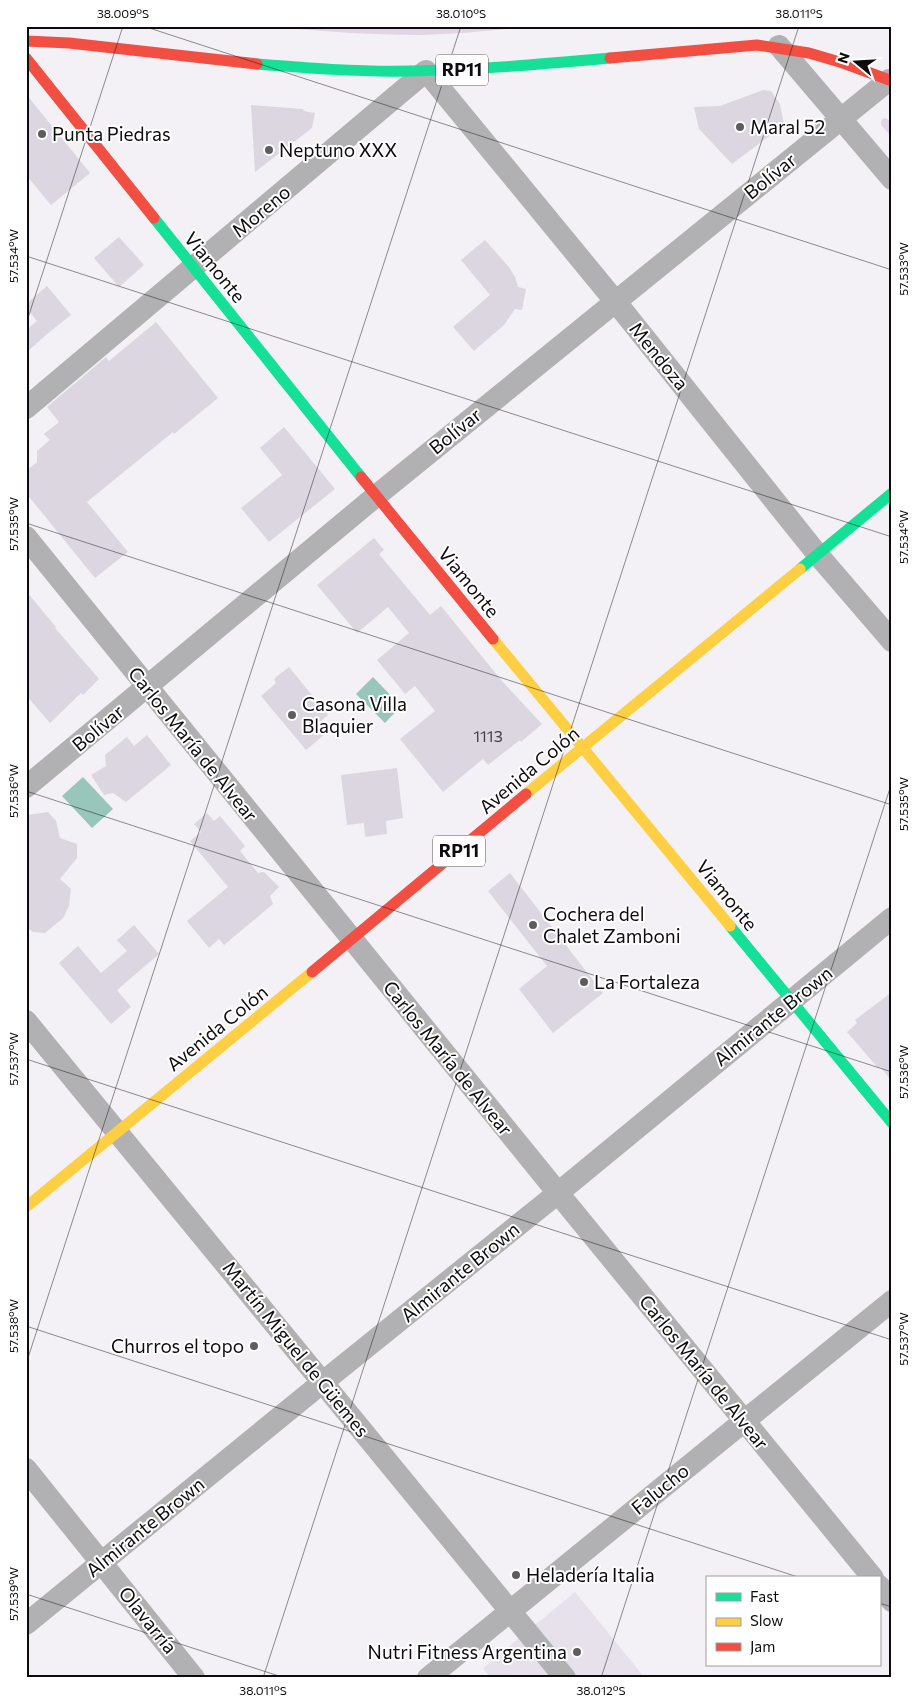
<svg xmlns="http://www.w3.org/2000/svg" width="918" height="1704" font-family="Commissioner,sans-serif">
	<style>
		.built { fill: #e7e1eb }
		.green { fill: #e0d4e7 }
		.water { fill: #98c6bb }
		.building { fill: #dbd6e0 }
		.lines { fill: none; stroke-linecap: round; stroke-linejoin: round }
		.street { stroke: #b1b0b2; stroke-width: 22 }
		.fast { stroke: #16e098; stroke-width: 11 }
		.slow { stroke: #ffcf43; stroke-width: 11 }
		.jam { stroke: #f24e42; stroke-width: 11 }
		.ticks { fill: none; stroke: #0d0b0e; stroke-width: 1; stroke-opacity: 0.45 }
		.poi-dot { fill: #5e5c5f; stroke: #fff; stroke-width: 2 }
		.labels { text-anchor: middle; stroke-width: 4; stroke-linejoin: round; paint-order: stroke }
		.number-label { font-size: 16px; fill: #454247 }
		.shield { fill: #fff; stroke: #565456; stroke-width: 1 }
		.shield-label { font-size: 18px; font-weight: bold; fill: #0d0b0e }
		.poi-label { font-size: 19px; fill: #0d0b0e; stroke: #fff; text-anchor: start }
		.street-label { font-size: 19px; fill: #0d0b0e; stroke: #fff }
		.neatline { fill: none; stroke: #0d0b0e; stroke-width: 2 }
		.ticks-label { font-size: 12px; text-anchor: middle; fill: #0d0b0e }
	</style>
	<rect width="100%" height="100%" fill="#f4f1f6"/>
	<!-- built -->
	<path class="built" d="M575 1592 645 1678H491L483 1668Z"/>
	<!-- green -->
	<g class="green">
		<path d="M265 26H538C499 30 460 34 421 35 368 35 317 31 265 26Z"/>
		<path d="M884 118 892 121V137L881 125V121Z"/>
	</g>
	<!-- water -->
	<g class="water">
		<path d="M373 677 401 706 385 723 356 694Z"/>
		<path d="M83 777 113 809 92 828 62 796Z"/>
	</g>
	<!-- building -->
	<g class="building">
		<path d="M763 90 771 91 780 104 784 125 732 164 699 129 694 107 720 106Z"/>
		<path d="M26 94 90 173 51 205 26 175Z"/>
		<path d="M251 105 303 109 304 111 315 113 312 128 255 172Z"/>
		<path d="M119 237 144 265 119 287 94 258Z"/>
		<path d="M485 240 509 267 515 277 518 287 526 289 522 310 515 309 504 325 474 351 453 327 490 295 461 260Z"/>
		<path d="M47 286 71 315 47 334 26 353V330L37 321 26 307V304Z"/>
		<path d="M156 322 218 398 174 434 173 432 87 502 128 552 95 578 26 493V471L37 462V451L50 440 44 434 59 422 47 407 106 357 109 361Z"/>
		<path d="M284 427 335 489 269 542 241 508 282 475 260 448Z"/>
		<path d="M374 538 384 550 379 554 430 615 441 606 502 681 542 724 521 742 520 740 488 765 483 759 443 792 400 739 435 711 415 686 405 694 377 660 409 633 388 607 357 633 317 585Z"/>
		<path d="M26 591 56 627 55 628 99 679 83 695 81 693 50 723 26 695Z"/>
		<path d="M289 667 328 715 317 724 325 734 306 750 261 696 276 683 274 680 276 677Z"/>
		<path d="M147 735 171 765 126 802 113 793 104 795 91 775 106 766 105 755 127 737 134 746Z"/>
		<path d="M397 768 403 818 386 821 387 834 365 837 364 823 347 825 341 775Z"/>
		<path d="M48 812 56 821 60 838 77 844V858L60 879 71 889 69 906 63 918 45 933 33 932 26 927V841L28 815Z"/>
		<path d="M207 813 214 821 220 816 245 846 240 851 258 873 264 872 279 887 270 896 273 904 224 945 219 939 209 948 187 921 228 887 190 841 201 832 194 824Z"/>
		<path d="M510 873 603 993 553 1033 519 989 547 966 488 891Z"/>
		<path d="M134 925 159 954 117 990 131 1007 111 1024 59 963 78 946 101 973 127 951 117 940Z"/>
		<path d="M892 992V1081L880 1067 878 1068 847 1032 857 1023 855 1020Z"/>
	</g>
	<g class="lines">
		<!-- street -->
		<g class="street">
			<path d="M779 46 892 179"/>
			<path d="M26 408 426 71 615 301 818 555 892 641"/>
			<path d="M26 537 558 1193 873 1578"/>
			<path d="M26 787 376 496 889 80"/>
			<path d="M26 1021 565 1678"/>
			<path d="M26 1469 194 1678"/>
			<path d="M879 1586 892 1601"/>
			<path d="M26 1624 323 1382 558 1193 892 918"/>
			<path d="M428 1678 892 1301"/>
		</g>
		<!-- fast -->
		<g class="fast">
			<path d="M257 64C307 68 358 72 409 71 476 70 543 64 610 58"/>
			<path d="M154 218 361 477"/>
			<path d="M800 569 892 493"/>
			<path d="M730 926 892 1123"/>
		</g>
		<!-- slow -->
		<g class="slow">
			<path d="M493 639 730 926"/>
			<path d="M526 794 800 569"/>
			<path d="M26 1207 312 972"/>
		</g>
		<!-- jam -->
		<g class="jam">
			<path d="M26 41 69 43 257 64"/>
			<path d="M26 58 154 218"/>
			<path d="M610 58 757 45 809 53 843 63 892 81"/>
			<path d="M361 477 493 639"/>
			<path d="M312 972 526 794"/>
		</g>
	</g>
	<!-- ticks -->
	<path class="ticks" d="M143 26 892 270M26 256 892 537M26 324 123 26M26 523 892 805M26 791 892 1072M26 1059 892 1340M26 1326 801 1578M26 1364 461 26M26 1594 285 1678M879 1603 892 1607M263 1678 799 26M601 1678 892 782"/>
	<!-- markers -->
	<g class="poi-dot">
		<circle cx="740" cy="127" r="5"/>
		<circle cx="42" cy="134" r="5"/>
		<circle cx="269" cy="150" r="5"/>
		<circle cx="292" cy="715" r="5"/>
		<circle cx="533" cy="925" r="5"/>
		<circle cx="584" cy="982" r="5"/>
		<circle cx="254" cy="1346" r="5"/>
		<circle cx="516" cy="1575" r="5"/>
		<circle cx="577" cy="1652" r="5"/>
	</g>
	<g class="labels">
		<!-- number labels -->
		<g class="number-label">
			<text x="488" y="742">1113</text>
		</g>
		<!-- shield labels -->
		<g class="shield">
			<rect x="436" y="54.5" width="52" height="31" rx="4"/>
			<rect x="433" y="835.5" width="52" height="31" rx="4"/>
		</g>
		<g class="shield-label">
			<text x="462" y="76">RP11</text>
			<text x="459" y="857">RP11</text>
		</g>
		<!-- poi labels -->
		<g class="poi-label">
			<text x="750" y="134">Maral 52</text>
			<text x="52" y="141">Punta Piedras</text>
			<text x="279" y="157">Neptuno XXX</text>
			<text x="302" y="711">Casona Villa<tspan x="302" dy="22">Blaquier</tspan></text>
			<text x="543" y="921">Cochera del<tspan x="543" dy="22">Chalet Zamboni</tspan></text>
			<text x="594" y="989">La Fortaleza</text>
			<text x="244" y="1353" text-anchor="end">Churros el topo</text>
			<text x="526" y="1582">Heladería Italia</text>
			<text x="567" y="1659" text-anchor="end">Nutri Fitness Argentina</text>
		</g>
		<!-- street labels -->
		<g class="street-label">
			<text transform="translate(770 176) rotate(-39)" y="7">Bolívar</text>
			<text transform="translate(261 211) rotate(-40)" y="7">Moreno</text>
			<text transform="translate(215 267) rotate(51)" y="7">Viamonte</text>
			<text transform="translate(659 356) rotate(51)" y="7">Mendoza</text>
			<text transform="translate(455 431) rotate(-39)" y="7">Bolívar</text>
			<text transform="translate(469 582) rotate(51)" y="7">Viamonte</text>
			<text transform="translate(98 728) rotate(-40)" y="7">Bolívar</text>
			<text transform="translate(193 744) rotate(51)" y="7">Carlos María de Alvear</text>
			<text transform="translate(529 770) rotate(-40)" y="7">Avenida Colón</text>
			<text transform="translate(727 895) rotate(51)" y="7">Viamonte</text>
			<text transform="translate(773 1016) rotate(-39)" y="7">Almirante Brown</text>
			<text transform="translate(217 1028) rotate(-39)" y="7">Avenida Colón</text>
			<text transform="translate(448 1058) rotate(51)" y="7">Carlos María de Alvear</text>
			<text transform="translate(460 1272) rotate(-39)" y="7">Almirante Brown</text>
			<text transform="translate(296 1349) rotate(51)" y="7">Martín Miguel de Güemes</text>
			<text transform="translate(704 1372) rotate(51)" y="7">Carlos María de Alvear</text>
			<text transform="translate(660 1489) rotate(-39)" y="7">Falucho</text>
			<text transform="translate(145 1527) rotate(-39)" y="7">Almirante Brown</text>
			<text transform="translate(148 1620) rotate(51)" y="7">Olavarría</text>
		</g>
	</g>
	<!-- border -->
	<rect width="918" height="1704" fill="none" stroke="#ffffff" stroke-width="55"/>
	<!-- legend -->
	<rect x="706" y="1576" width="175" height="90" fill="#ffffff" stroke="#9e9d9f"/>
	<rect x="716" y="1593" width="25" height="8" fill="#16e098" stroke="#9e9d9f"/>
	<text x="750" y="1602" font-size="15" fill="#0d0b0e">Fast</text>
	<rect x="716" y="1618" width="25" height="8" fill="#ffcf43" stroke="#9e9d9f"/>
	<text x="750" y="1626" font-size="15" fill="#0d0b0e">Slow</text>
	<rect x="716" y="1643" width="25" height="8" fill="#f24e42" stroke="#9e9d9f"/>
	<text x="750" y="1652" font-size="15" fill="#0d0b0e">Jam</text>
	<!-- north arrow -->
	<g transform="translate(856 62) rotate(288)" stroke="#ffffff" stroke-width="4" paint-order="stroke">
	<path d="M0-4L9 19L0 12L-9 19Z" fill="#0d0b0e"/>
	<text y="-8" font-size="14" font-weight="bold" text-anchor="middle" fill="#0d0b0e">N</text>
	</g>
	<rect x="28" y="28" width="862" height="1648" class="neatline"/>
	<g class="ticks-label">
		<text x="123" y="18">38.009°S</text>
		<text x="461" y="18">38.010°S</text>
		<text x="799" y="18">38.011°S</text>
		<text transform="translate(14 256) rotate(-90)" y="4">57.534°W</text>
		<text transform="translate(904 269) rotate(-90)" y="4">57.533°W</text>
		<text transform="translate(14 524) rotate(-90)" y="4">57.535°W</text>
		<text transform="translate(904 537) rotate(-90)" y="4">57.534°W</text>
		<text transform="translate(14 791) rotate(-90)" y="4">57.536°W</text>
		<text transform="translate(904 804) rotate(-90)" y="4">57.535°W</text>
		<text transform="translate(14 1059) rotate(-90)" y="4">57.537°W</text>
		<text transform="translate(904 1072) rotate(-90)" y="4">57.536°W</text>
		<text transform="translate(14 1326) rotate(-90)" y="4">57.538°W</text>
		<text transform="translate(904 1339) rotate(-90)" y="4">57.537°W</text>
		<text transform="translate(14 1594) rotate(-90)" y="4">57.539°W</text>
		<text x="263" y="1695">38.011°S</text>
		<text x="601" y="1695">38.012°S</text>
	</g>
</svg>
